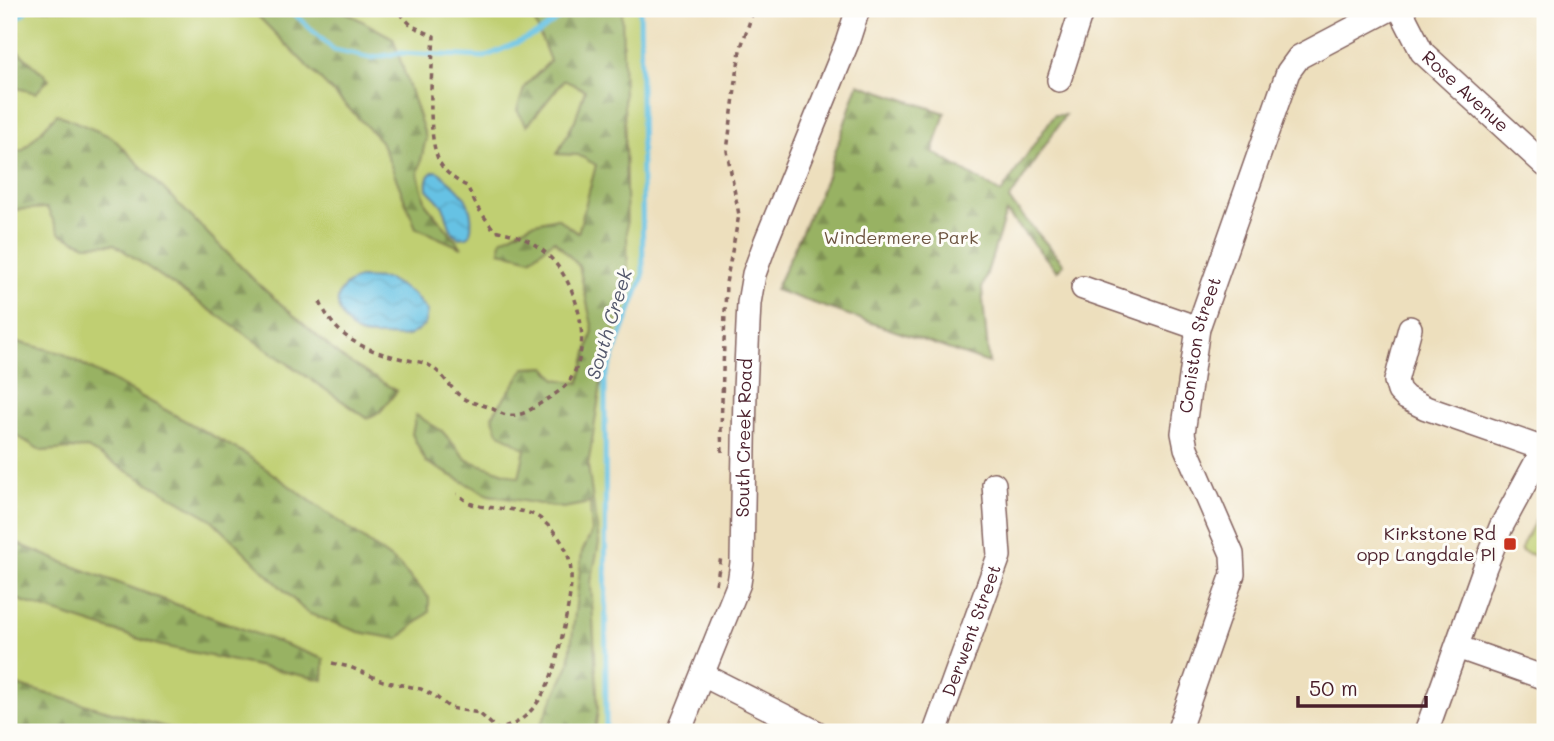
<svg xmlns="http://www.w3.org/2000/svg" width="1554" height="741" font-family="Mali,sans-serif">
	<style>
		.green { fill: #c0cf72; stroke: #85774e; stroke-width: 2 }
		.forest { fill: url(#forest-firs); stroke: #716848; stroke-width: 2 }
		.park { fill: url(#park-tufts); stroke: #85774e; stroke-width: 2 }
		.water { fill: url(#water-waves); stroke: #587088; stroke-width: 2 }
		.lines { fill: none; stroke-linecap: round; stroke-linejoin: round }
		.stream { stroke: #66c2e4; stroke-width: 5 }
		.minor-casing { stroke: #83625e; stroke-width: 26 }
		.path { stroke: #83625e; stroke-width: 3.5; stroke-dasharray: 5 5; stroke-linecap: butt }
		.minor { stroke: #fff; stroke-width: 23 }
		.poi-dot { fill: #c8321e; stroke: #fdfcf7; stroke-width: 2.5 }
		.labels { text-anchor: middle; stroke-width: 6; stroke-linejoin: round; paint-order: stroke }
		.street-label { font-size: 18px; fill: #4a1f2b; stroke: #fdfcf7 }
		.park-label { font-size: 18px; fill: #6d5440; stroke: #fdfcf7 }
		.poi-label { font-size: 18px; fill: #4a1f2b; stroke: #fdfcf7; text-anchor: end }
		.water-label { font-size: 19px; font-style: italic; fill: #54586c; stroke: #fdfcf7 }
	</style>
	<defs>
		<pattern id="forest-firs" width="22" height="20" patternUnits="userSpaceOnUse" patternTransform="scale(1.75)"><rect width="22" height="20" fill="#98b264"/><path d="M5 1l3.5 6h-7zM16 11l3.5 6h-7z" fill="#7e9053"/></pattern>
		<pattern id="park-tufts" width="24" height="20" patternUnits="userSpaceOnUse" patternTransform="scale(1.75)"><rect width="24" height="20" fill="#c0cf72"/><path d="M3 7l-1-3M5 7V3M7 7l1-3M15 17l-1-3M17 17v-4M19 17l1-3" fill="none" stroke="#a6b163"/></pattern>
		<pattern id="water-waves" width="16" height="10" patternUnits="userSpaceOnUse" patternTransform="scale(1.75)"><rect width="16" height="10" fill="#66c2e4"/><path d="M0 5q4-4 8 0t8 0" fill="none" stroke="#5aa6c4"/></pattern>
	</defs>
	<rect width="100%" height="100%" fill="#fdfcf7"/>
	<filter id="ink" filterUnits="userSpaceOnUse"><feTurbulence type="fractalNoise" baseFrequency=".0143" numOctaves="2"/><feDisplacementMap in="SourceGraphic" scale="14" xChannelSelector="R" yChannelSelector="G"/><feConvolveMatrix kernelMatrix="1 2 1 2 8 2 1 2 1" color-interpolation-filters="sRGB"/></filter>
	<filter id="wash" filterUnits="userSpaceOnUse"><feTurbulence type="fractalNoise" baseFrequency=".00686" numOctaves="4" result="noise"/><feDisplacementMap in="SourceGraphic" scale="28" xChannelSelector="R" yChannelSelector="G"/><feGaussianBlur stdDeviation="1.57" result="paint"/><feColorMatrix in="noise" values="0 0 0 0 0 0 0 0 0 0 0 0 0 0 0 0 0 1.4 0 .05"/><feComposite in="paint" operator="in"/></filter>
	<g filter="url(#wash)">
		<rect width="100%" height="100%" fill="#eddfbd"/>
		<!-- green -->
		<path class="green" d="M9 9H640L643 276 605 379 606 732H9Z"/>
		<!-- forest -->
		<g class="forest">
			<path d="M251 9H340L393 38 426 138 418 174 426 204 462 248 416 228 381 141Z"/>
			<path d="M530 9H622L628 280 604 366 588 466 599 543 591 582 598 710 595 732H536L543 720 569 665 582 552 592 532 590 503 563 508 488 495 426 462 412 434 416 415 442 431 467 460 519 478 525 449 498 432 492 416 525 368 546 367 556 379 579 383 593 330 579 266 554 240 531 259 500 251 501 240 531 224 557 218 578 233 596 165 578 155 557 154 575 120 585 90 564 80 527 126 517 110 525 86 550 61Z"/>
			<path d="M9 43 49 79 36 93 9 86Z"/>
			<path d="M858 84 945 113 933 152 1001 193 1054 115H1065L1009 200 1064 264 1057 271 1006 212 982 289 989 363 775 290 826 179Z"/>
			<path d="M57 114 112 137 256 282 342 358 397 391 380 412 367 418 114 244 86 245 60 234 47 208 9 210V152L23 150Z"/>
			<path d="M9 340 62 353 244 453 398 564 429 598V612L398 639 359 632 307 613 211 519 87 448 42 451 9 431Z"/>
			<path d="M9 540 62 562 324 659 323 680 158 645 9 597Z"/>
			<path d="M9 683 183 732H18L9 729Z"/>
		</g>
		<!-- park -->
		<path class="park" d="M1541 511 1545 513V559L1521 551 1523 543Z"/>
		<!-- water -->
		<g class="water">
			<path d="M436 171C443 173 443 177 449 181 467 194 475 212 470 235L467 237 459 238C446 228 450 220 443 207 439 200 432 195 427 189 426 181 427 173 436 171Z"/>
			<path d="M359 278 388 279 413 294 427 311 425 324C407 340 406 337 384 336 375 336 365 337 357 333 352 330 349 325 345 321 331 301 338 286 359 278Z"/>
		</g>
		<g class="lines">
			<!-- stream -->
			<g class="stream">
				<path d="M289 9 334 50 371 58 400 53 485 57 539 33 570 9"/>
				<path d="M9 25 23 14 27 9"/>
				<path d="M606 732 605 379 643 276 640 9"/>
			</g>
		</g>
	</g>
	<g filter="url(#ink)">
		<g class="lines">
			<defs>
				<g id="minor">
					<path id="s1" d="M1400 9 1422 52 1545 165"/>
					<path d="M1059 80 1082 9"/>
					<path d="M1083 288 1198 328"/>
					<path d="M1410 328 1396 381 1399 391 1406 398 1426 408 1544 449"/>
					<path d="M1457 647 1545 678"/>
					<path d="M703 675 816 732"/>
					<path id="s2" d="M679 732 739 583 742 563 745 389 749 303 754 274 766 241 847 43 858 9"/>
					<path id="s3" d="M935 732 999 556 994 484"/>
					<path id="s4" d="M1178 732 1233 574 1232 554 1186 448 1183 433 1198 328 1288 72 1299 57 1390 9"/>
					<path d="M1426 732 1485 567 1501 527 1545 446"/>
				</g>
			</defs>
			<!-- minor casing -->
			<use href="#minor" class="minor-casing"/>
			<!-- path -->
			<g class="path">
				<path d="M320 302C337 340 365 350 403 359 410 361 417 361 424 363 439 368 448 385 459 395 468 403 477 403 488 407 495 409 500 414 507 415 521 417 530 410 541 403 549 398 561 391 567 384 597 347 577 277 542 250 526 237 513 234 494 230L477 207 467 186C456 181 444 172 439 161 426 134 432 66 434 36L412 26 396 9"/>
				<path d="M722 452 721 430 726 283 739 215 727 151 740 50 754 9"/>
				<path d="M716 584 721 557"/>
				<path d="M332 663 350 667 383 681 421 689 435 696 450 708 479 713 498 730C507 727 516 724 523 718 551 695 558 656 565 622 569 602 574 579 569 559 565 543 554 530 542 520 528 507 494 510 475 505 468 503 463 498 457 494"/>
			</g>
			<!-- minor -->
			<use href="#minor" class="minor"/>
		</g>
	</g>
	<!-- markers -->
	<rect class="poi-dot" x="1503" y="537" width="14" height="14" rx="3.5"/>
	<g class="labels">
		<!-- street labels -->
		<g class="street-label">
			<text dy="6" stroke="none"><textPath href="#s1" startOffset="107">Rose Avenue</textPath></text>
			<text dy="6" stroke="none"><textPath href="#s4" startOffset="408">Coniston Street</textPath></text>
			<text dy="6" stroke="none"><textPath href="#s2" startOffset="306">South Creek Road</textPath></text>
			<text dy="6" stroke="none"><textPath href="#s3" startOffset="108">Derwent Street</textPath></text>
		</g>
		<!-- park labels -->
		<g class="park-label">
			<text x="901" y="244">Windermere Park</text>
		</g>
		<!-- poi labels -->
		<g class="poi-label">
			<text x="1496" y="540">Kirkstone Rd<tspan x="1496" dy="21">opp Langdale Pl</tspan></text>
		</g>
		<!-- water labels -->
		<g class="water-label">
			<text transform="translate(609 324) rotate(-73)" y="7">South Creek</text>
		</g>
	</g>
	<!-- margin -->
	<rect width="1554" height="741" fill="none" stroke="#fdfcf7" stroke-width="35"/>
	<!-- scale -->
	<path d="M1298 696v10h128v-10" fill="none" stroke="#4a1f2b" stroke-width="3.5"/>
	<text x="1309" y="696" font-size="21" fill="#4a1f2b" stroke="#fdfcf7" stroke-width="5" paint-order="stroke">50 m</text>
</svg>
